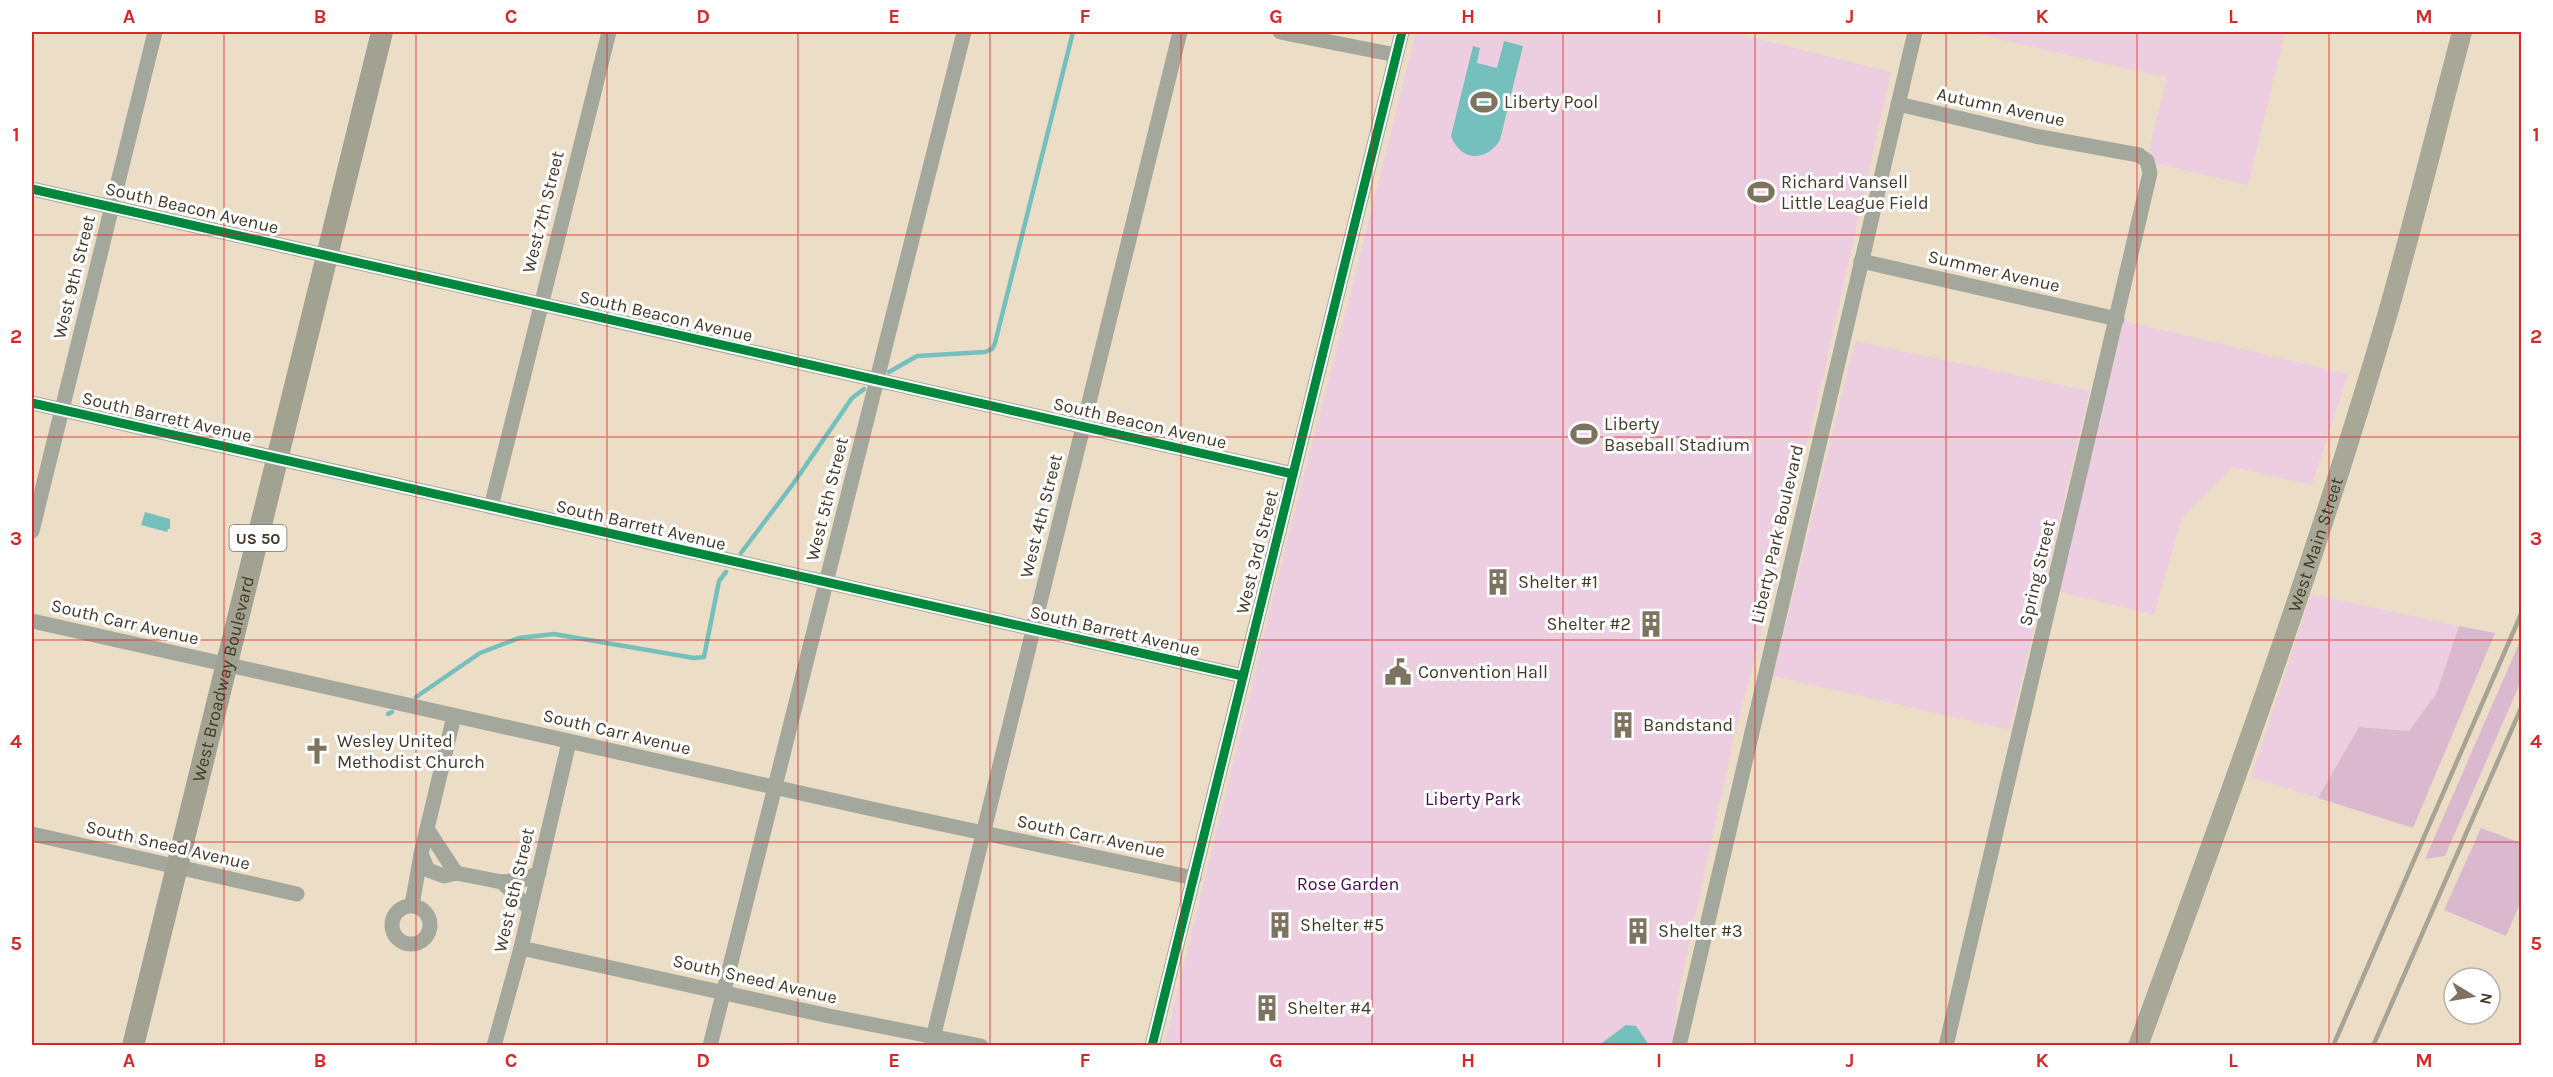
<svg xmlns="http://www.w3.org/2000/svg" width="2553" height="1077" font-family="Karla,sans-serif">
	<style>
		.green { fill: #edcee0 }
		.forest { fill: #dab9cf }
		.water { fill: #75bfbc }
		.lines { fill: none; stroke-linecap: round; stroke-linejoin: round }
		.stream { stroke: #75bfbc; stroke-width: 4.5 }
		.minor { stroke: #a4a89c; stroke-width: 15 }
		.major { stroke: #a7a897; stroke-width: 20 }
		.highway { stroke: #a1a291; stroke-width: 22 }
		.rail { stroke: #a7a395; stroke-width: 4.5 }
		.cycleway-casing { stroke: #fff; stroke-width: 13 }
		.cycleway { stroke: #00873e; stroke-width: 9 }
		.grid { fill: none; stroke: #d62828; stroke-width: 1.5; stroke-opacity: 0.55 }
		.labels { text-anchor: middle; stroke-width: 6; stroke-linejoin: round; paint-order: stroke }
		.shield { fill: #fff; stroke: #7b7468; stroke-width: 1.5 }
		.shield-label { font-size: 16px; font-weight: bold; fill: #433927 }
		.poi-label { font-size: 18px; fill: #433927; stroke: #fff; text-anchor: start }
		.street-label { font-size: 18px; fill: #433927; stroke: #fff }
		.park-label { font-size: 18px; fill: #470853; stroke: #fff }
		.neatline { fill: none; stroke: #d62828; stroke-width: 2 }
		.grid-label { font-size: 20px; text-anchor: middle; font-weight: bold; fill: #d62828 }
	</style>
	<rect width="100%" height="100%" fill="#ecdec6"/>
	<!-- green -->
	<g class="green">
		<path d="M1416 32H1731L1891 72 1825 369 1760 639 1734 737 1677 1001 1674 1045 1164 1046 1274 594Z"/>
		<path d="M1968 32H2285L2248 185 2146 161 2167 78Z"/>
		<path d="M2121 320 2348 374 2312 485 2232 467 2182 517 2154 615 2056 591Z"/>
		<path d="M1855 341 2090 391 2010 730 1773 676Z"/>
		<path d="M2311 594 2459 626 2436 694 2409 731 2359 727 2318 798 2251 777Z"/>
	</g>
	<!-- forest -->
	<g class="forest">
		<path d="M2459 626 2495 633 2413 828 2318 798 2359 727 2409 731 2436 694Z"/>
		<path d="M2521 639V681L2445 856 2425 859Z"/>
		<path d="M2481 828 2521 843V901L2506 936 2444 910Z"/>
	</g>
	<!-- water -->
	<g class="water">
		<path d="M1504 41 1523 46 1500 140C1486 162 1461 162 1451 136L1473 46 1480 48 1477 63 1497 68Z"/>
		<path d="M145 512 170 519V529H168L167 532 141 525Z"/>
		<path d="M1626 1025 1636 1026 1649 1045H1599Z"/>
	</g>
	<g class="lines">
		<!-- stream -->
		<g class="stream">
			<path d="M889 372 917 356 985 352 992 349 995 343 1073 32"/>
			<path d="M741 553 793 484 852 398 864 389"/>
			<path d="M416 697 480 653 519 638 554 634 694 658 704 657 719 581 726 572"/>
			<path d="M388 714 392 712"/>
		</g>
		<!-- minor -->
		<g class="minor">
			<path d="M1280 32 1396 55"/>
			<path d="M1898 104 2035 136 2139 155 2147 161 2150 173 1946 1046"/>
			<path d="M32 189 1293 474"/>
			<path d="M1861 261 2117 319"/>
			<path d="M32 403 1243 676"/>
			<path d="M491 507 609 32"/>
			<path d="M32 531 155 32"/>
			<path d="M32 621 881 811 1194 878"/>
			<path d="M427 829 456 873"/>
			<path d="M32 834 297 894"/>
			<path d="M421 854 428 870 444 876 456 873 502 882 526 879 539 873"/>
			<path d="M502 882 530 909"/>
			<path d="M412 905 421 854 454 716"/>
			<circle cx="411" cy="925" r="19"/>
			<path d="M521 948 829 1016 981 1046"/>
			<path d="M494 1046 521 948 569 742"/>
			<path d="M710 1046 964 32"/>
			<path d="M931 1046 1180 32"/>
			<path d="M1152 1046 1402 32"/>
			<path d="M1679 1046 1915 32"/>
		</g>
		<!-- major -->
		<path class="major" id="s1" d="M2138 1046C2227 804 2315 563 2387 316 2414 222 2437 126 2462 32"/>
		<!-- highway -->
		<path class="highway" id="s2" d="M133 1046 382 32"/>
		<!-- rail -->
		<g class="rail">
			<path d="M2333 1046 2522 612"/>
			<path d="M2373 1046 2522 706"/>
		</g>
		<defs>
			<g id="cycleway">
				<path d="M32 189 1293 474"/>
				<path d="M32 403 1243 676"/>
				<path d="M1152 1046 1402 32"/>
			</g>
		</defs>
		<!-- cycleway casing -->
		<use href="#cycleway" class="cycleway-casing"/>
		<!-- cycleway -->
		<use href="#cycleway" class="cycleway"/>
	</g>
	<!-- grid -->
	<path class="grid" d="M224 32V1046M416 32V1046M607 32V1046M798 32V1046M990 32V1046M1181 32V1046M1372 32V1046M1563 32V1046M1755 32V1046M1946 32V1046M2137 32V1046M2329 32V1046M32 235H2522M32 437H2522M32 640H2522M32 842H2522"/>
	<!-- icons -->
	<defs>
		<symbol id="stadium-bare" viewBox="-9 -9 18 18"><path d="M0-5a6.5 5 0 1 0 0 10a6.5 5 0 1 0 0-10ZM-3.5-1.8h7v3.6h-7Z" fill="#7e735f" stroke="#fff" stroke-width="2.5" paint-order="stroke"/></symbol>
		<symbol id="building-bare" viewBox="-9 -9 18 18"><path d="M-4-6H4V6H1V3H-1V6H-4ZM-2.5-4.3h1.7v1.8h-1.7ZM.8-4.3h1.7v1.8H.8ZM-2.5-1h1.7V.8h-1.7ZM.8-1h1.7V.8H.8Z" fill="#7e735f" stroke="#fff" stroke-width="2.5" paint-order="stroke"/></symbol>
		<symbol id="civic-bare" viewBox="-9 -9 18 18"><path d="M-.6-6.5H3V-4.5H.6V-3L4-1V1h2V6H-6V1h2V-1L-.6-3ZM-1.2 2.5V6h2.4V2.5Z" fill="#7e735f" stroke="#fff" stroke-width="2.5" paint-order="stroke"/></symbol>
		<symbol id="church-bare" viewBox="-9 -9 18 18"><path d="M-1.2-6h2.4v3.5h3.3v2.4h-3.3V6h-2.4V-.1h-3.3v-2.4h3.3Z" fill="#7e735f" stroke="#fff" stroke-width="2.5" paint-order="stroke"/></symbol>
	</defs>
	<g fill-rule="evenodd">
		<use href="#stadium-bare" x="1465" y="83" width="38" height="38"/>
		<use href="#stadium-bare" x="1742" y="173" width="38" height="38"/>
		<use href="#stadium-bare" x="1565" y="415" width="38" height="38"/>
		<use href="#building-bare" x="1479" y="563" width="38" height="38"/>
		<use href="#building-bare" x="1632" y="605" width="38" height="38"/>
		<use href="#civic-bare" x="1379" y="653" width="38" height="38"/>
		<use href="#building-bare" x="1604" y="706" width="38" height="38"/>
		<use href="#church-bare" x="298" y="732" width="38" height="38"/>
		<use href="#building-bare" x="1261" y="906" width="38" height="38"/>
		<use href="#building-bare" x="1619" y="912" width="38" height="38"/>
		<use href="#building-bare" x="1248" y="989" width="38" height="38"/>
	</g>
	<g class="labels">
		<!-- shield labels -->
		<rect class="shield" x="229.5" y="525" width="57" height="26" rx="4.5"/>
		<g class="shield-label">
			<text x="258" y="544">US 50</text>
		</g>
		<!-- poi labels -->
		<g class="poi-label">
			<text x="1504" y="108">Liberty Pool</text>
			<text x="1781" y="188">Richard Vansell<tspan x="1781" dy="21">Little League Field</tspan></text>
			<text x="1604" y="430">Liberty<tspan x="1604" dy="21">Baseball Stadium</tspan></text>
			<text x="1518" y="588">Shelter #1</text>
			<text x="1631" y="630" text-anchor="end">Shelter #2</text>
			<text x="1418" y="678">Convention Hall</text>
			<text x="1643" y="731">Bandstand</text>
			<text x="337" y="747">Wesley United<tspan x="337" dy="21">Methodist Church</tspan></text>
			<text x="1300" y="931">Shelter #5</text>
			<text x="1658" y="937">Shelter #3</text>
			<text x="1287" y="1014">Shelter #4</text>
		</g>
		<!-- street labels -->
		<g class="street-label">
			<text transform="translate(2001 107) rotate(12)" y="6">Autumn Avenue</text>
			<text transform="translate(192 208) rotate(13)" y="6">South Beacon Avenue</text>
			<text transform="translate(543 212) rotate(-76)" y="6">West 7th Street</text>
			<text transform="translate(1994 271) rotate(13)" y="6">Summer Avenue</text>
			<text transform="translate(74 277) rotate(-76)" y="6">West 9th Street</text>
			<text transform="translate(666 316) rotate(13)" y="6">South Beacon Avenue</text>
			<text transform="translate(167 417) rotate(13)" y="6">South Barrett Avenue</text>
			<text transform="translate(1140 423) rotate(13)" y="6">South Beacon Avenue</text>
			<text transform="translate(827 499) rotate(-76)" y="6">West 5th Street</text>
			<text transform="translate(1041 516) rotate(-76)" y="6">West 4th Street</text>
			<text transform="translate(641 525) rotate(13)" y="6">South Barrett Avenue</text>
			<text transform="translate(1777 534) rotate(-77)" y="6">Liberty Park Boulevard</text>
			<text dy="6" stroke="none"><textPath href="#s1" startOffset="532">West Main Street</textPath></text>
			<text transform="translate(1257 552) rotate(-76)" y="6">West 3rd Street</text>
			<text transform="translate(2037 573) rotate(-77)" y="6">Spring Street</text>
			<text transform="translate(125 622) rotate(13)" y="6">South Carr Avenue</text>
			<text transform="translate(1115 631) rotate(13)" y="6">South Barrett Avenue</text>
			<text dy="6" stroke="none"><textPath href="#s2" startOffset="378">West Broadway Boulevard</textPath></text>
			<text transform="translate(617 732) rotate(13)" y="6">South Carr Avenue</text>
			<text transform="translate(1091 836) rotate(12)" y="6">South Carr Avenue</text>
			<text transform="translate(168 845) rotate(13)" y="6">South Sneed Avenue</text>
			<text transform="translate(514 890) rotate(-77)" y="6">West 6th Street</text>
			<text transform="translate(755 979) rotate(13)" y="6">South Sneed Avenue</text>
		</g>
		<!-- park labels -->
		<g class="park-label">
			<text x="1473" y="805">Liberty Park</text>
			<text x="1348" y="890">Rose Garden</text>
		</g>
	</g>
	<!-- border -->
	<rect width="2553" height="1077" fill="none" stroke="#ffffff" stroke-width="66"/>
	<!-- north arrow -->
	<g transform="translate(2472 996) rotate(101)"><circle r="28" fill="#ffffff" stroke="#b4b0a9" stroke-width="1.5"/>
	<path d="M0-4.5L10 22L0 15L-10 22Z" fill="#7e735f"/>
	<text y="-9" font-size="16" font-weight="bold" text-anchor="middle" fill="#433927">N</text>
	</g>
	<rect x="33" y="33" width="2487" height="1011" class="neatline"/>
	<g class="grid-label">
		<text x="129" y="23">A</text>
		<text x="320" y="23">B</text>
		<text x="511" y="23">C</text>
		<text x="703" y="23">D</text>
		<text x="894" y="23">E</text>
		<text x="1085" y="23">F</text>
		<text x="1276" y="23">G</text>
		<text x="1468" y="23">H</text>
		<text x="1659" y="23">I</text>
		<text x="1850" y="23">J</text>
		<text x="2042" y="23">K</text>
		<text x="2233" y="23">L</text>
		<text x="2424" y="23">M</text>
		<text x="16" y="141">1</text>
		<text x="2536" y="141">1</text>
		<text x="16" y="343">2</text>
		<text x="2536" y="343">2</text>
		<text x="16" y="545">3</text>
		<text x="2536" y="545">3</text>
		<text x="16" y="748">4</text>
		<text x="2536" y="748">4</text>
		<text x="16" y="950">5</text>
		<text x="2536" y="950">5</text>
		<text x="129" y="1067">A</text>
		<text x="320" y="1067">B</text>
		<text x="511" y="1067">C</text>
		<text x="703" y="1067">D</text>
		<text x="894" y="1067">E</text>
		<text x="1085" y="1067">F</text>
		<text x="1276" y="1067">G</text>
		<text x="1468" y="1067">H</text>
		<text x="1659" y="1067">I</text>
		<text x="1850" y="1067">J</text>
		<text x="2042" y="1067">K</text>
		<text x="2233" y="1067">L</text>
		<text x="2424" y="1067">M</text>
	</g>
</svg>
